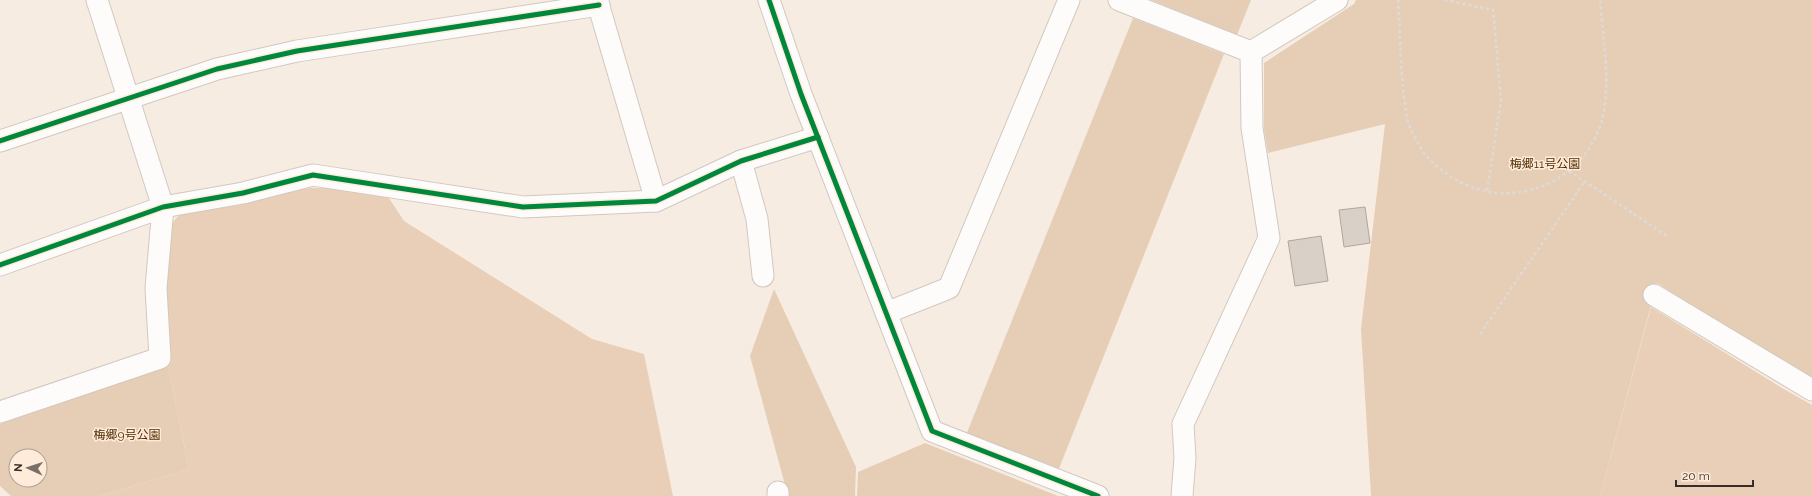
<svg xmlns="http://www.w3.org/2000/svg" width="1812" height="496" font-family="Raleway,'Noto Sans JP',sans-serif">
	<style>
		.green { fill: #e6ceb6; fill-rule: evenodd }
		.forest { fill: #e9cfb7 }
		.building { fill: #d9d0c8; stroke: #afa79f }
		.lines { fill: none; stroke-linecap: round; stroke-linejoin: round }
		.street-casing { stroke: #d1c8c0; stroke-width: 23 }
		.path { stroke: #dedad8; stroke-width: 2.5; stroke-dasharray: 3 3; stroke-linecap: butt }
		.street { stroke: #fefcfa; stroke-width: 21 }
		.cycleway-casing { stroke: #ffebd9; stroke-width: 8 }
		.cycleway { stroke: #00873e; stroke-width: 5 }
		.labels { text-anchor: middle; stroke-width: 3; stroke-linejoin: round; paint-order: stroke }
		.park-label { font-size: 12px; fill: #502c00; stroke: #ffebd9 }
	</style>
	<rect width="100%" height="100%" fill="#f7ece1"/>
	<!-- green -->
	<g class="green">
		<path d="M1151 0H1251L1237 35Z"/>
		<path d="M1356 0H1812V379L1790 367 1657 283 1600 496H1371L1361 329 1385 124 1268 153 1264 130V63L1354 4Z"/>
		<path d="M1133 18 1224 54 1058 471 966 435Z"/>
		<path d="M774 289 856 467 855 496H788L750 356Z"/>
		<path d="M168 366 189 469 100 496H11L0 486V424ZM16 456H40V480H16Z"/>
		<path d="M925 443 1058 496H857L858 472Z"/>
	</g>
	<!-- forest -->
	<g class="forest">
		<path d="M310 188H331L387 195 404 221 592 339 644 354 673 496H100L189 469 168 366 164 296 166 254 173 222 181 213 241 205 292 191Z"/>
		<path d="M1651 307 1782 388 1812 405V496H1600Z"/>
	</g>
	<!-- building -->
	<g class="building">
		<path d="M1365 207 1370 243 1344 247 1339 210Z"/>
		<path d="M1321 236 1328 281 1295 286 1288 241Z"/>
	</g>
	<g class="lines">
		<defs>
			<g id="street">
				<path d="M597 0 656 201"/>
				<path d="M769 0 801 94 932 431 1098 496"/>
				<path d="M1119 0 1251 52 1252 128 1269 238 1183 424 1185 458 1182 496"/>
				<path d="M1251 52 1337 0"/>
				<path d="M0 141 217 69 297 51 599 5"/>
				<path d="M741 161 757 219 763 276"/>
				<path d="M0 265 163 207 243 193 313 175 523 207 656 201 741 161 818 137"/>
				<path d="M1654 295 1812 390"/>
				<path d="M886 313 949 288 1069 0"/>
				<path d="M0 412 160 358 156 288 163 207 97 0"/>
				<path d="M778 496V492"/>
			</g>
		</defs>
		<!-- street casing -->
		<use href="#street" class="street-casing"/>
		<!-- path -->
		<g class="path">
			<path d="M1398 0C1401 37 1400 85 1408 121 1410 129 1415 138 1419 145 1425 157 1438 168 1449 175 1501 212 1576 190 1599 129 1613 93 1603 39 1600 0"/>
			<path d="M1445 0 1493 10 1501 100 1487 192"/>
			<path d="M1569 171 1667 236"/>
			<path d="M1480 334 1585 181"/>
		</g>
		<!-- street -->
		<use href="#street" class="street"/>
		<defs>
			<g id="cycleway">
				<path d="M769 0 801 94 932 431 1098 496"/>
				<path d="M0 141 217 69 297 51 599 5"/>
				<path d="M0 265 163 207 243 193 313 175 523 207 656 201 741 161 818 137"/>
			</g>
		</defs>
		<!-- cycleway casing -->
		<use href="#cycleway" class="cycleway-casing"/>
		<!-- cycleway -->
		<use href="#cycleway" class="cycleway"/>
	</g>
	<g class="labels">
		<!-- park labels -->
		<g class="park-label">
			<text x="1545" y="168">梅郷11号公園</text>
			<text x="127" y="439">梅郷9号公園</text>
		</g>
	</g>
	<!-- north arrow -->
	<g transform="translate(28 468) rotate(273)"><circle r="19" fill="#ffebd9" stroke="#af9f92"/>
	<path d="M0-3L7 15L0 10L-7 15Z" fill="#7a7068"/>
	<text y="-6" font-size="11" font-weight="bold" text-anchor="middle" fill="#362e27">N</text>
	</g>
	<!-- scale -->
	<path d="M1676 480v6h77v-6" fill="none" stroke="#362e27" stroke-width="2"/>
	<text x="1682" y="480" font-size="12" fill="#362e27" stroke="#ffebd9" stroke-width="3" paint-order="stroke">20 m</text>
</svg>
